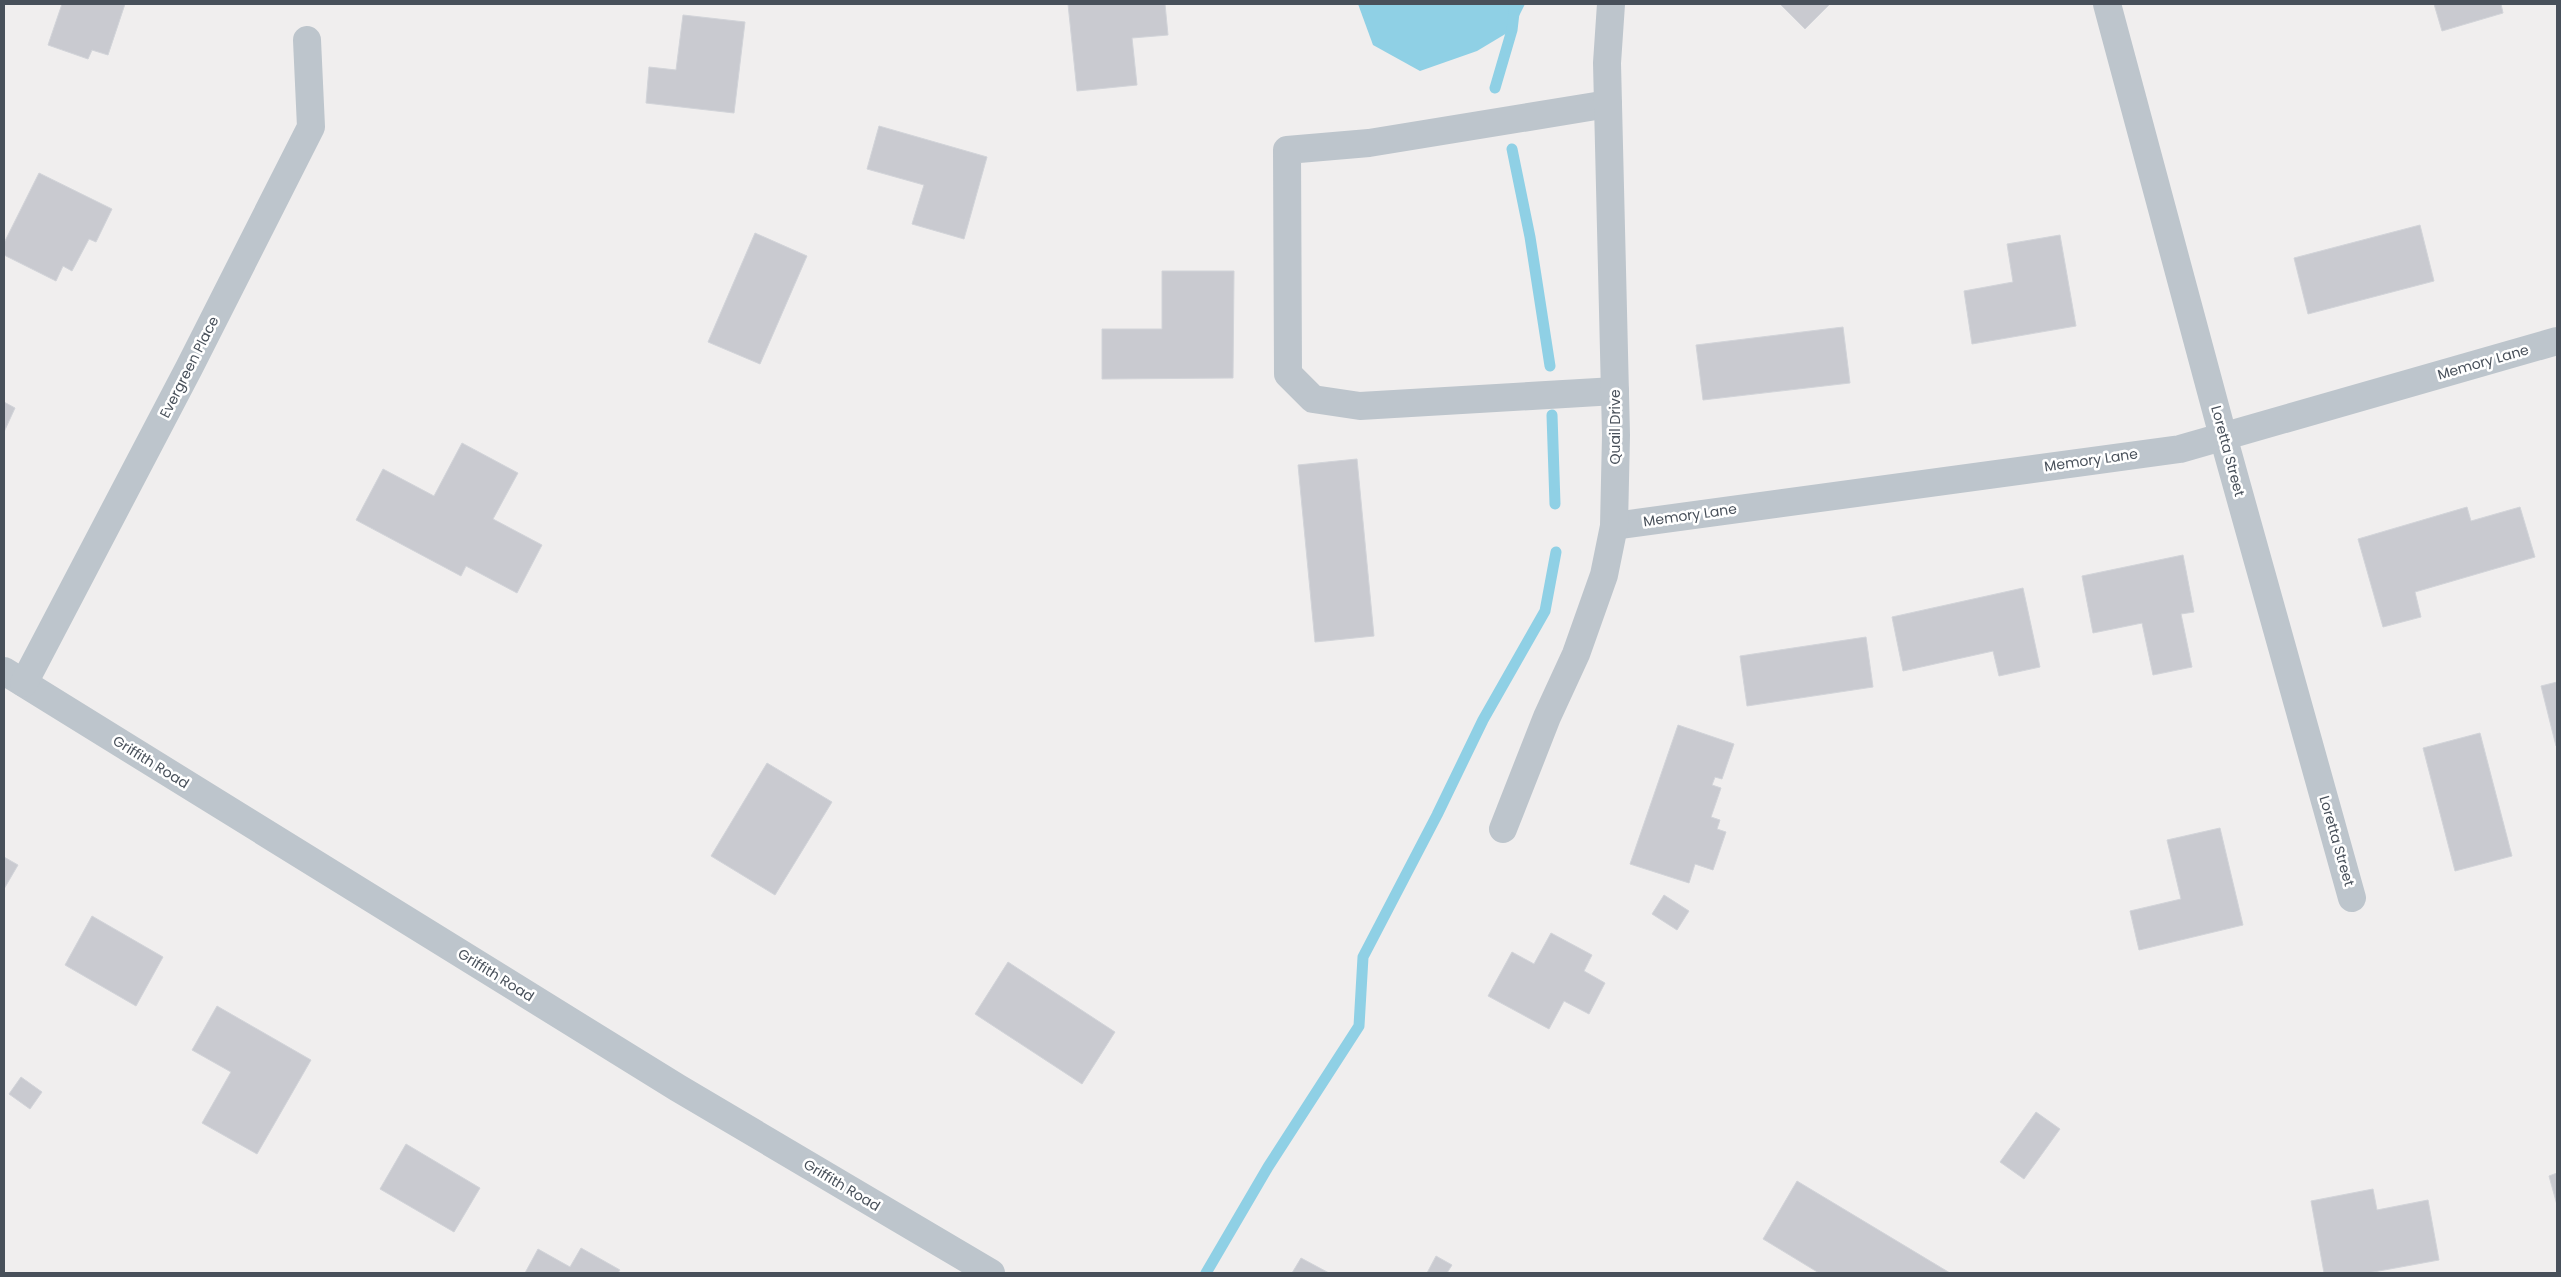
<svg xmlns="http://www.w3.org/2000/svg" width="2561" height="1277" font-family="Poppins,sans-serif">
	<style>
		.water { fill: #8fd0e5 }
		.lines { fill: none; stroke-linecap: round; stroke-linejoin: round }
		.stream { stroke: #8fd0e5; stroke-width: 11 }
		.building { fill: #c9cad0; stroke: #d2d4d9 }
		.minor { stroke: #bdc5cc; stroke-width: 28 }
		.labels { text-anchor: middle; stroke-width: 5; stroke-linejoin: round; paint-order: stroke }
		.street-label { font-size: 14px; fill: #48505a; stroke: #fff }
	</style>
	<rect width="100%" height="100%" fill="#f0eeee"/>
	<!-- water -->
	<path class="water" d="M1358 4H1525L1512 30 1477 51 1420 71 1373 45Z"/>
	<g class="lines">
		<!-- stream -->
		<g class="stream">
			<path d="M1495 88 1512 30 1515 4"/>
			<path d="M1512 149 1530 237 1550 366"/>
			<path d="M1552 415 1555 504"/>
			<path d="M1206 1273 1268 1167 1359 1026 1363 957 1437 815 1483 720 1545 611 1556 552"/>
		</g>
	</g>
	<!-- building -->
	<g class="building">
		<path d="M62 4H125L108 55 92 50 88 59 48 45Z"/>
		<path d="M1068 4H1165L1168 35 1132 38 1137 85 1077 91Z"/>
		<path d="M1780 4H1830L1805 29Z"/>
		<path d="M2434 4H2501L2503 13 2442 31Z"/>
		<path d="M683 15 745 22 734 113 646 103 649 67 676 70Z"/>
		<path d="M879 126 987 157 964 239 912 224 924 185 867 169Z"/>
		<path d="M39 173 112 209 96 242 89 239 72 271 63 266 56 281 4 255V243Z"/>
		<path d="M2420 225 2434 281 2308 314 2294 258Z"/>
		<path d="M755 233 807 256 760 364 708 342Z"/>
		<path d="M2060 235 2076 326 1972 344 1964 291 2013 282 2007 244Z"/>
		<path d="M1162 271H1234L1233 378 1102 379V329H1162Z"/>
		<path d="M1843 327 1850 383 1703 400 1696 345Z"/>
		<path d="M4 402 15 408 4 432Z"/>
		<path d="M462 443 518 473 493 519 542 545 517 593 466 566 461 576 356 520 383 469 434 496Z"/>
		<path d="M1357 459 1374 636 1315 642 1298 465Z"/>
		<path d="M2467 507 2471 521 2520 507 2535 557 2415 592 2421 617 2383 627 2358 539Z"/>
		<path d="M2183 555 2194 612 2181 614 2192 667 2153 675 2142 623 2093 633 2082 576Z"/>
		<path d="M2023 588 2040 667 1999 676 1993 651 1903 671 1892 617Z"/>
		<path d="M1866 637 1873 687 1747 706 1740 656Z"/>
		<path d="M2557 682V746H2556L2541 686Z"/>
		<path d="M1678 725 1734 744 1722 779 1715 777 1712 785 1721 788 1711 817 1720 820 1717 829 1726 832 1713 870 1695 864 1689 883 1630 864Z"/>
		<path d="M2480 733 2512 856 2455 871 2423 748Z"/>
		<path d="M767 763 832 802 775 895 711 856Z"/>
		<path d="M2220 828 2243 925 2139 950 2130 911 2181 899 2167 840Z"/>
		<path d="M4 857 18 865 4 889Z"/>
		<path d="M1664 895 1689 911 1677 930 1652 914Z"/>
		<path d="M92 916 163 957 136 1006 65 965Z"/>
		<path d="M1551 933 1592 955 1584 971 1605 983 1589 1014 1564 1001 1549 1029 1488 996 1512 952 1534 964Z"/>
		<path d="M1008 962 1115 1032 1082 1084 975 1014Z"/>
		<path d="M217 1006 311 1060 257 1154 202 1123 231 1072 192 1050Z"/>
		<path d="M21 1077 42 1092 30 1109 9 1094Z"/>
		<path d="M2036 1112 2060 1129 2024 1179 2000 1162Z"/>
		<path d="M406 1144 480 1188 454 1232 380 1189Z"/>
		<path d="M2557 1173V1205L2549 1176Z"/>
		<path d="M1797 1181 1950 1273H1819L1763 1239Z"/>
		<path d="M2373 1189 2377 1210 2428 1200 2439 1260 2368 1273H2324L2311 1201Z"/>
		<path d="M581 1248 620 1270 618 1273H525L538 1249 570 1267Z"/>
		<path d="M1436 1256 1452 1265 1447 1273H1427Z"/>
		<path d="M1301 1258 1329 1273H1292Z"/>
	</g>
	<g class="lines">
		<!-- minor -->
		<g class="minor">
			<path d="M2107 4 2223 436 2352 898"/>
			<path d="M1608 104 1369 143 1287 150 1288 374 1313 399 1360 406 1615 391"/>
			<path d="M1614 526 2180 449 2557 341"/>
			<path d="M4 671 678 1088 991 1273"/>
			<path d="M24 683 189 368 311 127 307 40"/>
			<path d="M1503 829 1547 717 1576 654 1604 575 1614 526 1616 435 1607 63 1611 4"/>
		</g>
	</g>
	<g class="labels">
		<!-- street labels -->
		<g class="street-label">
			<text transform="translate(2483 362) rotate(-16)" y="5">Memory Lane</text>
			<text transform="translate(189 367) rotate(-63)" y="5">Evergreen Place</text>
			<text transform="translate(1615 427) rotate(-90)" y="5">Quail Drive</text>
			<text transform="translate(2228 451) rotate(75)" y="5">Loretta Street</text>
			<text transform="translate(2091 460) rotate(-8)" y="5">Memory Lane</text>
			<text transform="translate(1690 515) rotate(-8)" y="5">Memory Lane</text>
			<text transform="translate(151 762) rotate(32)" y="5">Griffith Road</text>
			<text transform="translate(2337 841) rotate(74)" y="5">Loretta Street</text>
			<text transform="translate(496 975) rotate(32)" y="5">Griffith Road</text>
			<text transform="translate(842 1185) rotate(31)" y="5">Griffith Road</text>
		</g>
	</g>
	<!-- border -->
	<rect width="2561" height="1277" fill="none" stroke="#48505a" stroke-width="10"/>
</svg>
